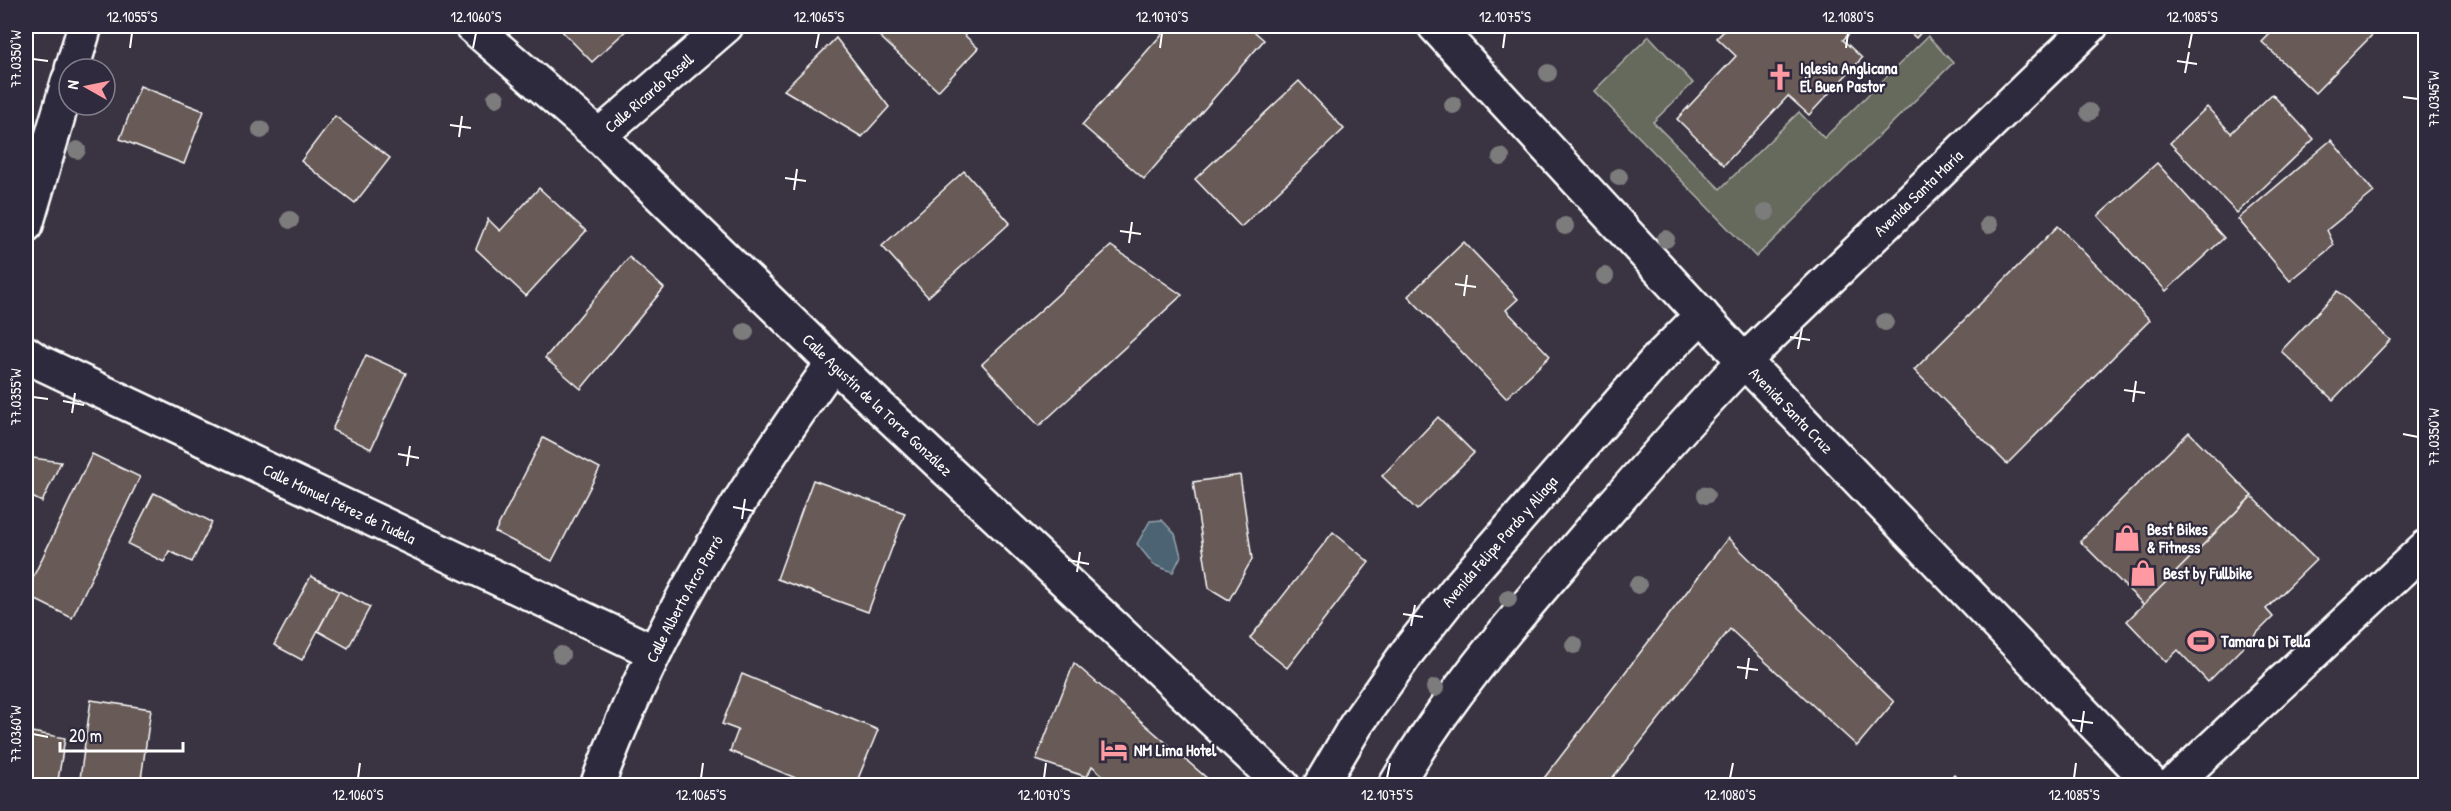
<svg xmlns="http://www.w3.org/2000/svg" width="2451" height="811" font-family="'Patrick Hand',sans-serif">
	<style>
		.green { fill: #666b5d; stroke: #b2b5ae; stroke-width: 1.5 }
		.water { fill: #4b6473; stroke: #93a2ab; stroke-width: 1.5 }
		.building { fill: #675a56; stroke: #fff; stroke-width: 1.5 }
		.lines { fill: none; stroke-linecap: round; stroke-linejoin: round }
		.minor-casing { stroke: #fff; stroke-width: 38 }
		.tertiary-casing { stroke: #fff; stroke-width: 38 }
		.secondary-casing { stroke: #fff; stroke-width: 38 }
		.minor { stroke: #2f2a3d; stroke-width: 33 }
		.tertiary { stroke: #2f2a3d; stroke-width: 33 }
		.secondary { stroke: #2f2a3d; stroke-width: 33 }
		.tree { fill: #7c7b7d }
		.ticks { fill: none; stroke: #fff; stroke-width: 2 }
		.labels { text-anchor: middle; stroke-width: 4.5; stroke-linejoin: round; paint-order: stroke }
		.poi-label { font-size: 16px; font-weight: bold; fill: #fff; stroke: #2f2a3d; text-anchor: start }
		.street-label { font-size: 16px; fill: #fff; stroke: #2f2a3d }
		.neatline { fill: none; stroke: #fff; stroke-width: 2 }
		.ticks-label { font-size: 15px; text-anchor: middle; fill: #fff }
	</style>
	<rect width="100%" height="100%" fill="#3a3442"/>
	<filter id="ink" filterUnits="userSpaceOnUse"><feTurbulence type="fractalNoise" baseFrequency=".0167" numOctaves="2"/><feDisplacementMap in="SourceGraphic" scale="12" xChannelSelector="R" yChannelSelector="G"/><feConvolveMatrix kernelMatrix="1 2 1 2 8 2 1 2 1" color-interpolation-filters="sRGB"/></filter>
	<g filter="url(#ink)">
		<!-- green -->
		<path class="green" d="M1649 36 1693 83 1653 122 1720 189 1799 112 1824 138 1928 36 1953 63 1756 257 1594 91Z"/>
		<!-- water -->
		<path class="water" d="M1162 520 1175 534 1181 556 1173 572 1154 565 1137 544 1150 521Z"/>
		<!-- building -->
		<g class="building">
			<path d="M557 26H631L592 62Z"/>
			<path d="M879 26H955L978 48 938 91 874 31Z"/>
			<path d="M1169 26H1248L1264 40 1144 179 1082 125Z"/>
			<path d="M1729 26H1857L1843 40 1862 58 1809 115 1788 96 1724 165 1677 119 1736 56 1717 38Z"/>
			<path d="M1903 26H1927L1916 38Z"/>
			<path d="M2278 26H2374L2378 29 2315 93 2262 42Z"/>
			<path d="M836 38 889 107 862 137 784 90Z"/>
			<path d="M1299 81 1344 129 1241 227 1195 179Z"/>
			<path d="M140 86 204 111 184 164 120 139Z"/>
			<path d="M2272 94 2314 139 2237 213 2170 143 2207 107 2231 133Z"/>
			<path d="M335 116 390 158 355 203 301 161Z"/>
			<path d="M2331 140 2374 192 2327 230 2334 245 2290 281 2238 219Z"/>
			<path d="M2157 163 2224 238 2166 291 2098 216Z"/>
			<path d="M964 171 1010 223 928 297 882 246Z"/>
			<path d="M539 188 586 231 526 296 476 249 488 219 500 231Z"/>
			<path d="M2058 226 2150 320 2007 464 1914 370Z"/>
			<path d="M1464 242 1518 299 1506 310 1550 356 1506 398 1408 296Z"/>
			<path d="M1111 246 1182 295 1039 426 982 364Z"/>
			<path d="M629 257 664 288 581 389 545 358Z"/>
			<path d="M2338 291 2390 340 2333 400 2281 351Z"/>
			<path d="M366 355 406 373 371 449 332 430Z"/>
			<path d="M1438 417 1474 453 1417 510 1382 476Z"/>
			<path d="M2189 432 2252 496 2144 605 2080 541Z"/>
			<path d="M543 438 600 468 552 561 495 532Z"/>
			<path d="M92 454 140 477 72 618 26 595V592Z"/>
			<path d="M26 457 61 462 42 502 26 494Z"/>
			<path d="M1240 475 1252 559 1229 600 1209 588 1193 482Z"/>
			<path d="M813 480 905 513 868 612 777 579Z"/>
			<path d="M154 493 212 522 192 562 169 551 164 562 128 544Z"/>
			<path d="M2252 496 2316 560 2266 609 2273 617 2208 682 2178 650 2166 662 2127 621Z"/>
			<path d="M1333 532 1369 562 1287 668 1250 638Z"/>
			<path d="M1728 538 1894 702 1857 746 1730 629 1606 786H1538Z"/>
			<path d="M311 576 339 591 302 660 274 645Z"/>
			<path d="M339 591 370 607 348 648 318 631Z"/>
			<path d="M1074 663 1216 786H1115L1092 766 1087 777 1036 760Z"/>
			<path d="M742 674 878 730 855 786H815L730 751 738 730 722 724Z"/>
			<path d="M91 700 151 709 140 786H79Z"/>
			<path d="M26 731 65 738 57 786H26Z"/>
			<path d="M1954 774 1965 786H1943Z"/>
		</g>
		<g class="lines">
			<defs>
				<g id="minor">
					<path id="s1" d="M472 26 599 136 833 363 1283 786"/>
					<path d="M72 69 85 26"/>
					<path id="s2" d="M599 136 726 26"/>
					<path d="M26 225 69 79"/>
					<path id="s3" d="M26 353 39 362 654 652"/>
					<path id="s4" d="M1744 361 2091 26"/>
					<path id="s5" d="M597 786C654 631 738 496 833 363"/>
					<path d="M2171 786 2426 547"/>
				</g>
				<g id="tertiary">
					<path id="s6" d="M1320 786 1356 725 1409 650 1458 588 1656 361 1702 315"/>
					<path d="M1395 786C1443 704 1503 632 1565 561 1623 493 1682 426 1744 361"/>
				</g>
				<g id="secondary">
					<path id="s7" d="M1435 26 1744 361 2154 786"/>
				</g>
			</defs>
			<!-- minor casing -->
			<use href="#minor" class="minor-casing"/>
			<!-- tertiary casing -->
			<use href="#tertiary" class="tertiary-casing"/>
			<!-- secondary casing -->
			<use href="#secondary" class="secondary-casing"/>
			<!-- minor -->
			<use href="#minor" class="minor"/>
			<!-- tertiary -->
			<use href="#tertiary" class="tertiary"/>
			<!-- secondary -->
			<use href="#secondary" class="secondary"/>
		</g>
		<!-- trees -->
		<g class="tree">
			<circle cx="1548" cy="73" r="9"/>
			<circle cx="496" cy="98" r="9"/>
			<circle cx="1453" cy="105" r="9"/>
			<circle cx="2089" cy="112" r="9"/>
			<circle cx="261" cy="130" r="9"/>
			<circle cx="77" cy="150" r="9"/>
			<circle cx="1501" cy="157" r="9"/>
			<circle cx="1619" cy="177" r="9"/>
			<circle cx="1766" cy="212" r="9"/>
			<circle cx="290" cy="220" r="9"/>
			<circle cx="1989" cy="225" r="9"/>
			<circle cx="1565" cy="226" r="9"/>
			<circle cx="1666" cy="239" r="9"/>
			<circle cx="1605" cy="276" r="9"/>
			<circle cx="1885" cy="322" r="9"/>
			<circle cx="745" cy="332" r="9"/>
			<circle cx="1706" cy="495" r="9"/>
			<circle cx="1638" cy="585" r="9"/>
			<circle cx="1508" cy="599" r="9"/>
			<circle cx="1574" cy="645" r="9"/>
			<circle cx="561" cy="655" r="9"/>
			<circle cx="1435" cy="688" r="9"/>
		</g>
	</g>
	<!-- ticks -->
	<path class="ticks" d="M130 48 132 33M473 48 476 33M816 48 819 33M1160 48 1162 33M1503 48 1505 33M1846 48 1848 33M2189 48 2192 33M33 59 48 61M2177 61 2197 64M2185 73 2189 52M2403 97 2418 99M450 125 471 128M459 137 462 116M785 178 806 181M794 190 797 169M1120 231 1141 234M1129 243 1132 222M1455 284 1476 287M1464 296 1467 275M1790 337 1810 340M1798 349 1802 328M2124 390 2145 393M33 397 48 399M63 401 84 405M2133 402 2136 381M72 413 75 393M2403 434 2418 437M398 454 419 458M407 466 410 446M733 507 754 511M742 519 745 499M1068 560 1089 564M1077 572 1080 552M1403 614 1423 617M1411 626 1415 605M1737 667 1758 670M1746 679 1749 658M2072 720 2093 723M2081 732 2084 711M33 734 48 737M358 778 360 763M701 778 703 763M1044 778 1046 763M1387 778 1390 763M1730 778 1733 763M2074 778 2076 763"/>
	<!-- icons -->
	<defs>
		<symbol id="church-bare" viewBox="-9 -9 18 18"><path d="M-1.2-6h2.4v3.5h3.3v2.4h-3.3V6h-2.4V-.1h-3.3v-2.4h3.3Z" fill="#ff9aa2" stroke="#2f2a3d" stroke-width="2.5" paint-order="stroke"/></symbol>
		<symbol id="shop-bare" viewBox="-9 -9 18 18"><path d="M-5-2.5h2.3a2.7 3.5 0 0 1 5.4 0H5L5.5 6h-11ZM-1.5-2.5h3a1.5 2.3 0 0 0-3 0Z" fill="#ff9aa2" stroke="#2f2a3d" stroke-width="2.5" paint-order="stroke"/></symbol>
		<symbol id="stadium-bare" viewBox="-9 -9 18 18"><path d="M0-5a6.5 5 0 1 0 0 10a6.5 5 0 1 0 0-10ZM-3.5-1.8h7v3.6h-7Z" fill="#ff9aa2" stroke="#2f2a3d" stroke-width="2.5" paint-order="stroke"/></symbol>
		<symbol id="hotel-bare" viewBox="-9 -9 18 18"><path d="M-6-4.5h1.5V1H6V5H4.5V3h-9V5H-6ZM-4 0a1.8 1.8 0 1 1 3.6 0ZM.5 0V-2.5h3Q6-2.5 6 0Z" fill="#ff9aa2" stroke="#2f2a3d" stroke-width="2.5" paint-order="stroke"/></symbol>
	</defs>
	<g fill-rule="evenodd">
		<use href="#church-bare" x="1761" y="58" width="38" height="38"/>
		<use href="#shop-bare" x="2108" y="519" width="38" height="38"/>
		<use href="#shop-bare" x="2124" y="554" width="38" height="38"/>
		<use href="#stadium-bare" x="2182" y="622" width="38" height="38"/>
		<use href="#hotel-bare" x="1095" y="731" width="38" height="38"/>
	</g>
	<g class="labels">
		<!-- poi labels -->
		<g class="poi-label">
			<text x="1800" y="74">Iglesia Anglicana<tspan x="1800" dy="18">El Buen Pastor</tspan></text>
			<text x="2147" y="535">Best Bikes<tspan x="2147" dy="18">&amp; Fitness</tspan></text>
			<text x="2163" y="579">Best by Fullbike</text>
			<text x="2221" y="647">Tamara Di Tella</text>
			<text x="1134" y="756">NM Lima Hotel</text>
		</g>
		<!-- street labels -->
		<g class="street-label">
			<text dy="6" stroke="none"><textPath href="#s2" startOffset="66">Calle Ricardo Rosell</textPath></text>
			<text dy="6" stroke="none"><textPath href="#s4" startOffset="242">Avenida Santa María</textPath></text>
			<text dy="6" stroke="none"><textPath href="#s1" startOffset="555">Calle Agustín de la Torre González</textPath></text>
			<text dy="6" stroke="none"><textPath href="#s7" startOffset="524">Avenida Santa Cruz</textPath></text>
			<text dy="6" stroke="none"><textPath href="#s3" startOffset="348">Calle Manuel Pérez de Tudela</textPath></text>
			<text dy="6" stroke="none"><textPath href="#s6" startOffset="304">Avenida Felipe Pardo y Aliaga</textPath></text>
			<text dy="6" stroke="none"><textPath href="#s5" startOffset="207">Calle Alberto Arco Parró</textPath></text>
		</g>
	</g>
	<!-- margin -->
	<rect width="2451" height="811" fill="none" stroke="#2f2a3d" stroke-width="66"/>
	<!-- north arrow -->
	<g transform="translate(87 87) rotate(279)"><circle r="28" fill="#2f2a3d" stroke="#827f8b" stroke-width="1.5"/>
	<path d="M0-4.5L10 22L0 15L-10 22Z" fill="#ff9aa2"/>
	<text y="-9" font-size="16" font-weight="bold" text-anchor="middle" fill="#ffffff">N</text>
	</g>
	<!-- scale -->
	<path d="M60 742v9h123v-9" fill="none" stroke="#ffffff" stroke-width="3"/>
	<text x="69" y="742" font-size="18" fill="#ffffff" stroke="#2f2a3d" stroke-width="4.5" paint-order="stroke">20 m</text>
	<rect x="33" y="33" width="2385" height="745" class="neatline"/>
	<g class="ticks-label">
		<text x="132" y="22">12.1055°S</text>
		<text x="476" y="22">12.1060°S</text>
		<text x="819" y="22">12.1065°S</text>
		<text x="1162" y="22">12.1070°S</text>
		<text x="1505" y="22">12.1075°S</text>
		<text x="1848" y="22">12.1080°S</text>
		<text x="2192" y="22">12.1085°S</text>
		<text transform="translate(16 59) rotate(-90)" y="5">77.0350°W</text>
		<text transform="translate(2434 99) rotate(-90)" y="5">77.0345°W</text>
		<text transform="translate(16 397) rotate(-90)" y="5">77.0355°W</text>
		<text transform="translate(2434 437) rotate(-90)" y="5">77.0350°W</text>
		<text transform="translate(16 734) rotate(-90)" y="5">77.0360°W</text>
		<text x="358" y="800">12.1060°S</text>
		<text x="701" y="800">12.1065°S</text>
		<text x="1044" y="800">12.1070°S</text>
		<text x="1387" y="800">12.1075°S</text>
		<text x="1730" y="800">12.1080°S</text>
		<text x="2074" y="800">12.1085°S</text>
	</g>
</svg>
